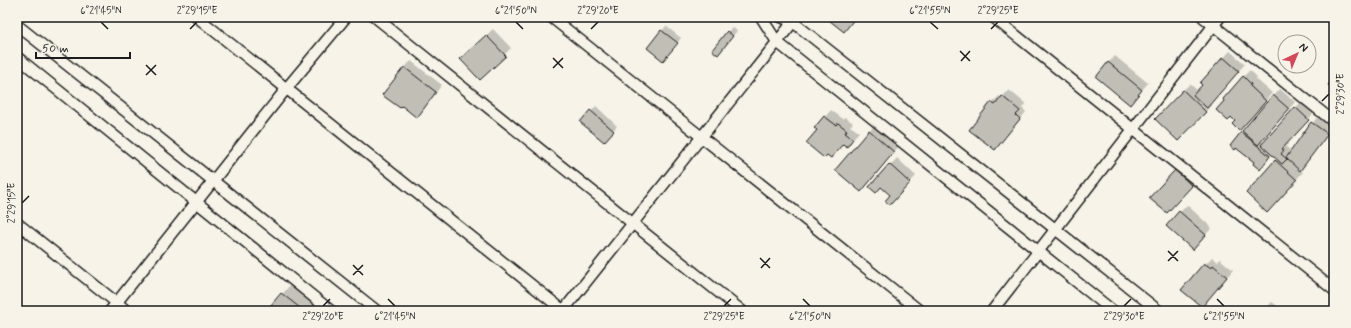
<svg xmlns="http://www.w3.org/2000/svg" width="1351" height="328" font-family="Mynerve,sans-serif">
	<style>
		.shadow { fill: #0003 }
		.building { fill: #c0beb5; stroke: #1c1c1c }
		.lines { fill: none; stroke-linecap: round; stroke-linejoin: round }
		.street-casing { stroke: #1c1c1c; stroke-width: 13 }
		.street { stroke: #f7f3e8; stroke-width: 10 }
		.ticks { fill: none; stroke: #1c1c1c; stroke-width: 1.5 }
		.neatline { fill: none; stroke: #1c1c1c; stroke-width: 1.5 }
		.ticks-label { font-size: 10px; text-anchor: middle; fill: #1c1c1c }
	</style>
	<rect width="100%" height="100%" fill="#f7f3e8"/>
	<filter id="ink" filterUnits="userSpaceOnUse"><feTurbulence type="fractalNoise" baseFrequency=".025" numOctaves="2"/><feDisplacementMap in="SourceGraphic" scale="8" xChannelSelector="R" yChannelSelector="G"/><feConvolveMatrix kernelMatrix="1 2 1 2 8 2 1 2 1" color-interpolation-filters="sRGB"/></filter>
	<g filter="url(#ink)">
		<!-- shadow -->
		<g class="shadow">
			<path d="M652 17H659L656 20Z"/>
			<path d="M666 26 681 38 668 55 648 48Z"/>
			<path d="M732 27 737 31 722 49 713 50Z"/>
			<path d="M493 29 511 48 480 79 461 59Z"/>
			<path d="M1230 51 1245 64 1210 103 1212 105 1178 139 1183 90 1190 84 1198 91 1203 85 1201 83Z"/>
			<path d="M1115 56 1148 83 1136 97 1108 63Z"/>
			<path d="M411 61 442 85 417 116 404 68Z"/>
			<path d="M1250 70 1257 77 1256 79 1272 93 1246 123 1236 121 1243 77Z"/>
			<path d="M1280 89 1295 102 1261 141 1264 143 1302 101 1314 113 1288 142 1289 143 1286 147 1292 151 1318 116 1334 126 1300 170 1303 172 1274 205 1247 193 1277 159 1272 154 1264 164 1256 162 1242 133Z"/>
			<path d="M1009 90 1026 104 1022 108 1026 112 995 149 970 129 992 103 999 96 1001 98Z"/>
			<path d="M596 106 617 126 608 136 582 122Z"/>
			<path d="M831 110 843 119 845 117 853 123 850 126 859 132 847 145 816 127Z"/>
			<path d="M876 124 900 145 867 184 869 131Z"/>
			<path d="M897 158 916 176 896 197 881 186 871 187Z"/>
			<path d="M1182 164 1198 179 1173 206 1151 198Z"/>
			<path d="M1187 205 1212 228 1199 242 1167 226Z"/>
			<path d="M1212 257 1218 262 1220 259 1233 270 1202 306 1183 290Z"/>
			<path d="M290 285 322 311H268Z"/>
			<path d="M1272 302 1284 311H1263Z"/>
		</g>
		<!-- building -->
		<g class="building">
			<path d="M825 17H856L844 32Z"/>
			<path d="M661 30 678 43 663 61 647 48Z"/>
			<path d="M727 31 733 36 718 55 712 50Z"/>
			<path d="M486 35 506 56 480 80 460 59Z"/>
			<path d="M1223 57 1239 71 1207 108 1193 95 1202 85 1200 83Z"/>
			<path d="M1108 62 1142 90 1130 105 1096 77Z"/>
			<path d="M404 67 436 92 417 118 402 106 400 108 382 95Z"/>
			<path d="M1243 76 1251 84 1250 86 1266 101 1239 131 1232 124 1235 121 1231 117 1228 121 1216 110 1224 101 1223 99Z"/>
			<path d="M1334 78V90L1328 85Z"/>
			<path d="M1183 90 1206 112 1178 141 1155 119Z"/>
			<path d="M1273 95 1289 109 1258 145 1242 131Z"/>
			<path d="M1002 96 1020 111 1016 115 1020 119 995 150 969 130 991 102 995 105Z"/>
			<path d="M1295 107 1309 120 1282 149 1284 150 1281 154 1287 159 1282 164 1261 145Z"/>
			<path d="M590 110 614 131 604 142 580 122Z"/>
			<path d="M824 116 836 125 838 123 847 130 845 133 853 139 847 147 843 144 831 158 827 155 824 158 806 143 817 130 814 128Z"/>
			<path d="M1311 122 1328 134 1300 171 1286 158Z"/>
			<path d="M869 130 894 152 861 192 835 170Z"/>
			<path d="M1241 132 1270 156 1260 170 1253 164 1254 162 1236 148 1235 150 1230 146Z"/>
			<path d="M1275 160 1297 180 1267 213 1246 193Z"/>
			<path d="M889 164 910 183 890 205 885 201 890 195 881 187 876 193 869 187Z"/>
			<path d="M1175 170 1192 186 1167 213 1149 198Z"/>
			<path d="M1179 211 1206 235 1193 250 1166 226Z"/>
			<path d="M1204 263 1211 268 1213 265 1227 277 1202 307 1181 290Z"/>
			<path d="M281 293 304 311H266Z"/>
		</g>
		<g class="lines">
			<defs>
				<g id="street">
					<path d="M197 17 564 311"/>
					<path d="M375 17 742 311"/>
					<path d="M551 17 920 311"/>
					<path d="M761 17 777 42 1113 311"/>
					<path d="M781 17 793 22 1159 311"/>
					<path d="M993 17 1334 290"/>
					<path d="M1203 17 1334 122"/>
					<path d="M17 25 377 311"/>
					<path d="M17 57 331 311"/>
					<path d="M17 223 127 311"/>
					<path d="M110 311 286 89 346 17"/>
					<path d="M563 311 797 17"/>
					<path d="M992 311 1220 17"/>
				</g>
			</defs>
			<!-- street casing -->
			<use href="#street" class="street-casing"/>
			<!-- street -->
			<use href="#street" class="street"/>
		</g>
	</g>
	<!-- ticks -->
	<path class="ticks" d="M101 22 108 29M516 22 523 29M930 22 938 29M190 29 197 22M591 29 598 22M991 29 998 22M960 51 970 61M553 58 563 68M961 61 970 51M146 65 156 75M553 68 563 58M146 75 156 65M1322 101 1329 94M22 203 29 196M1168 251 1178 261M760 258 770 268M1168 261 1178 251M353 265 363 275M761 268 770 258M353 275 363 265M388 299 395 306M803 299 810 306M1217 299 1224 306M323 306 330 299M724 306 731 299M1124 306 1131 299"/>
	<!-- margin -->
	<rect width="1351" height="328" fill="none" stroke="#f7f3e8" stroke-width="44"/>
	<!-- north arrow -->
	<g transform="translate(1297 54) rotate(44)"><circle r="19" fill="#f7f3e8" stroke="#9f9d96"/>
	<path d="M0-3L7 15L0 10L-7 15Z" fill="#d1495b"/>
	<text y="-6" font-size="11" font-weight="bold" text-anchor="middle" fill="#1c1c1c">N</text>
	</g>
	<!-- scale -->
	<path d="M36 52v6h94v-6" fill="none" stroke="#1c1c1c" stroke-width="2"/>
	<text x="42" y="52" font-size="12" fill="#1c1c1c" stroke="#f7f3e8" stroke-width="3" paint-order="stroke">50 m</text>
	<rect x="22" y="22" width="1307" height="284" class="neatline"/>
	<g class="ticks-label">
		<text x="101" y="14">6°21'45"N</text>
		<text x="197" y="14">2°29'15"E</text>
		<text x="516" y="14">6°21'50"N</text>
		<text x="598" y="14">2°29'20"E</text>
		<text x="930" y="14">6°21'55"N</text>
		<text x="998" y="14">2°29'25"E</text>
		<text transform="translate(1340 94) rotate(-90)" y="4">2°29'30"E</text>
		<text transform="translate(11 203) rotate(-90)" y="4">2°29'15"E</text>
		<text x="323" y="320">2°29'20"E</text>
		<text x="395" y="320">6°21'45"N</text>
		<text x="724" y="320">2°29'25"E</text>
		<text x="810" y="320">6°21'50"N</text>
		<text x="1124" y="320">2°29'30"E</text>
		<text x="1224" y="320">6°21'55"N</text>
	</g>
</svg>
